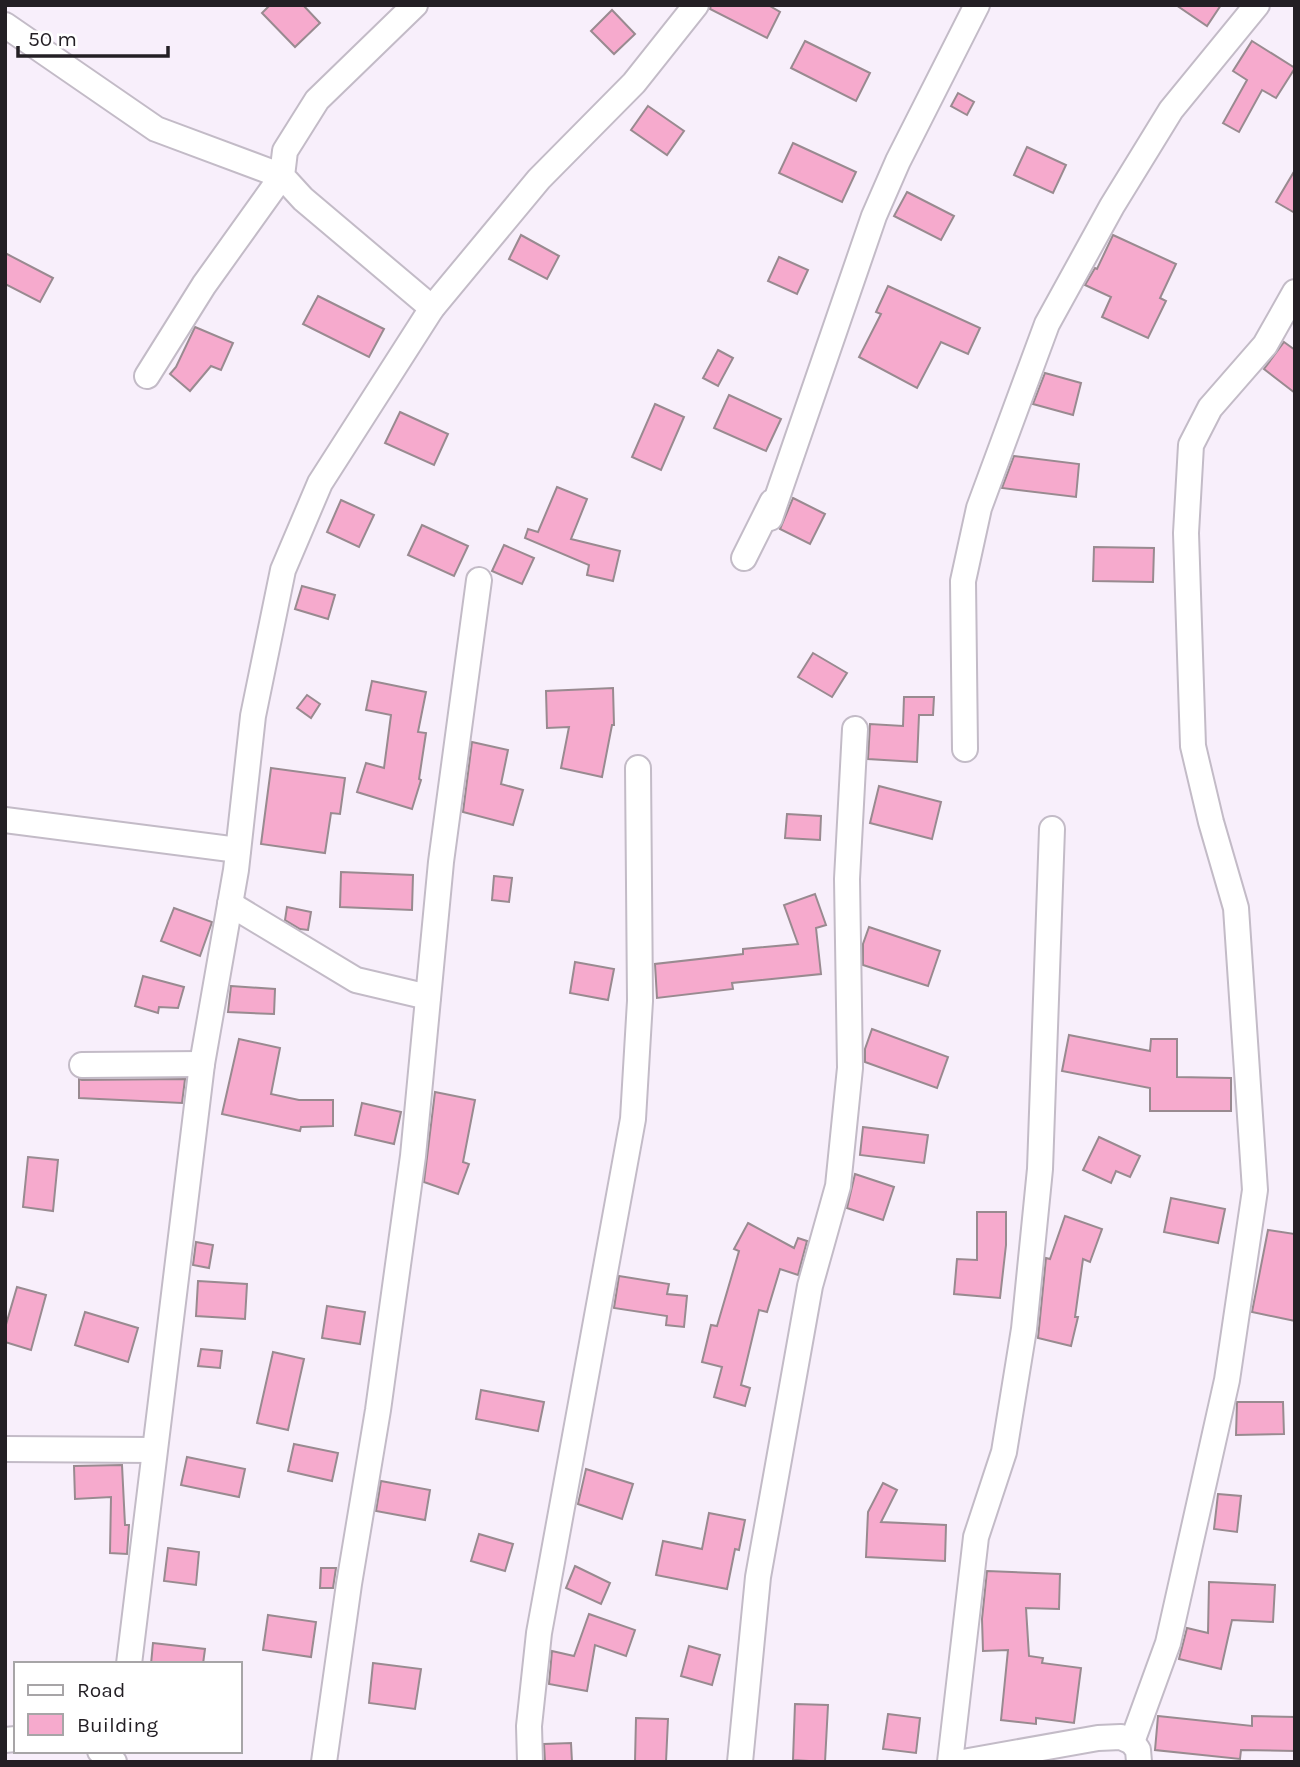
<svg xmlns="http://www.w3.org/2000/svg" width="1300" height="1767" font-family="Karla,sans-serif">
	<style>
		.building { fill: #f6aacd; stroke: #998a90; stroke-width: 2 }
		.lines { fill: none; stroke-linecap: round; stroke-linejoin: round }
		.minor-casing { stroke: #c3bbc7; stroke-width: 28 }
		.minor { stroke: #fff; stroke-width: 24 }
	</style>
	<rect width="100%" height="100%" fill="#f8effb"/>
	<!-- building -->
	<g class="building">
		<path d="M270 5H303L320 23 295 47 262 13Z"/>
		<path d="M711 5H768L780 12 767 38 710 9Z"/>
		<path d="M1176 5H1221L1207 26Z"/>
		<path d="M612 10 635 34 614 54 591 31Z"/>
		<path d="M805 41 870 73 856 101 791 68Z"/>
		<path d="M1252 41 1295 68 1276 98 1262 90 1239 132 1223 123 1247 80 1233 71Z"/>
		<path d="M958 93 974 102 967 115 951 106Z"/>
		<path d="M648 106 684 131 667 155 631 130Z"/>
		<path d="M793 143 856 172 842 202 779 173Z"/>
		<path d="M1027 147 1066 165 1053 193 1014 175Z"/>
		<path d="M1295 170V213L1276 202Z"/>
		<path d="M907 192 954 216 941 240 894 216Z"/>
		<path d="M521 235 559 256 547 279 509 259Z"/>
		<path d="M1113 235 1176 264 1160 298 1166 301 1148 338 1102 317 1111 297 1085 285 1095 268 1097 269Z"/>
		<path d="M5 253 53 278 40 302 5 284Z"/>
		<path d="M779 257 808 270 797 294 768 281Z"/>
		<path d="M888 286 980 328 968 354 941 342 917 388 859 357 881 314 876 312Z"/>
		<path d="M318 296 384 329 369 357 303 324Z"/>
		<path d="M195 327 233 343 221 370 211 366 190 391 170 374 176 367Z"/>
		<path d="M1284 342 1295 350V393L1264 369Z"/>
		<path d="M718 350 733 358 718 386 703 378Z"/>
		<path d="M1045 373 1081 383 1073 415 1033 404Z"/>
		<path d="M729 395 781 419 766 451 714 428Z"/>
		<path d="M655 404 684 417 661 470 632 457Z"/>
		<path d="M400 412 448 434 434 465 385 443Z"/>
		<path d="M1014 456 1079 464 1076 497 1002 488Z"/>
		<path d="M557 487 587 499 571 539 620 551 613 581 587 575 589 565 525 538 528 529 538 532Z"/>
		<path d="M793 498 825 514 810 544 780 529Z"/>
		<path d="M341 500 374 515 359 547 327 532Z"/>
		<path d="M422 525 468 546 454 576 408 555Z"/>
		<path d="M504 545 534 558 522 584 492 571Z"/>
		<path d="M1094 547 1154 548 1153 582 1093 581Z"/>
		<path d="M302 586 335 595 328 619 295 609Z"/>
		<path d="M813 653 847 673 832 697 798 677Z"/>
		<path d="M372 681 426 692 418 732 426 733 419 779 421 780 412 809 357 792 366 763 384 768 391 715 366 710Z"/>
		<path d="M613 688 614 725H612L602 777 561 768 569 727 547 728 546 691Z"/>
		<path d="M307 695 320 704 311 718 297 708Z"/>
		<path d="M904 697H934L933 715H919L917 762 868 759 870 724 903 726Z"/>
		<path d="M472 742 508 750 501 784 523 790 513 825 463 812Z"/>
		<path d="M271 768 345 778 340 814 331 813 325 853 261 844Z"/>
		<path d="M879 786 941 802 932 839 870 823Z"/>
		<path d="M787 814 821 816 820 840 785 838Z"/>
		<path d="M341 872 413 875 412 910 340 907Z"/>
		<path d="M494 876 512 878 509 902 492 900Z"/>
		<path d="M815 894 826 925 816 928 821 974 732 983 733 989 657 998 655 964 743 954V949L798 944 784 905Z"/>
		<path d="M287 907 311 912 308 930 300 929 285 920Z"/>
		<path d="M174 908 212 922 200 956 161 941Z"/>
		<path d="M869 927 940 951 928 986 863 965V944Z"/>
		<path d="M575 962 614 969 608 1000 570 993Z"/>
		<path d="M143 976 184 987 178 1008 159 1007 158 1013 135 1006Z"/>
		<path d="M231 986 275 989 274 1014 228 1012Z"/>
		<path d="M872 1029 948 1057 937 1088 865 1062V1049Z"/>
		<path d="M1069 1035 1150 1051 1151 1039H1177V1077L1231 1078V1111H1150V1088L1062 1071Z"/>
		<path d="M239 1039 280 1048 271 1094 299 1100H333V1126L301 1127 300 1131 222 1114Z"/>
		<path d="M79 1079 82 1080 185 1079 182 1103 79 1098Z"/>
		<path d="M435 1092 475 1100 463 1162 469 1164 458 1194 424 1182Z"/>
		<path d="M362 1103 401 1112 394 1144 355 1135Z"/>
		<path d="M863 1127 928 1135 924 1163 860 1155Z"/>
		<path d="M1099 1137 1140 1156 1130 1177 1116 1171 1111 1183 1083 1170Z"/>
		<path d="M28 1157 58 1160 53 1211 23 1207Z"/>
		<path d="M855 1174 894 1187 883 1220 847 1208Z"/>
		<path d="M1171 1198 1225 1209 1218 1243 1164 1232Z"/>
		<path d="M977 1212H1006V1245L1000 1298 954 1294 957 1259 977 1260Z"/>
		<path d="M1065 1216 1102 1229 1090 1262 1083 1259 1075 1317H1078L1071 1346 1038 1338 1046 1258 1050 1259Z"/>
		<path d="M748 1223 794 1248 798 1238 807 1241 798 1275 780 1269 767 1312 759 1310 741 1385 750 1388 745 1406 714 1397 722 1367 702 1362 711 1325 717 1326 739 1251 734 1249Z"/>
		<path d="M1268 1230 1295 1234V1321L1252 1312Z"/>
		<path d="M196 1242 213 1245 209 1268 193 1265Z"/>
		<path d="M619 1276 669 1284 667 1294 687 1296 684 1327 666 1325 667 1316 614 1308Z"/>
		<path d="M198 1281 247 1284 245 1319 196 1316Z"/>
		<path d="M17 1287 46 1295 31 1350 5 1342V1328Z"/>
		<path d="M327 1306 365 1312 360 1344 322 1338Z"/>
		<path d="M85 1312 138 1328 128 1362 75 1345Z"/>
		<path d="M201 1349 222 1351 220 1368 198 1366Z"/>
		<path d="M273 1352 304 1359 288 1430 257 1423Z"/>
		<path d="M481 1390 544 1402 538 1431 476 1419Z"/>
		<path d="M1237 1402H1283L1284 1434 1236 1435Z"/>
		<path d="M294 1444 338 1453 332 1481 288 1471Z"/>
		<path d="M187 1457 245 1469 239 1497 181 1485Z"/>
		<path d="M122 1465 125 1525H129L127 1554 110 1553 111 1497 75 1499 74 1466Z"/>
		<path d="M586 1469 633 1484 622 1519 578 1504Z"/>
		<path d="M381 1481 430 1490 425 1520 376 1511Z"/>
		<path d="M883 1483 897 1490 881 1522 946 1525 945 1561 866 1557 868 1512Z"/>
		<path d="M1218 1494 1241 1496 1237 1532 1214 1529Z"/>
		<path d="M709 1513 745 1520 739 1550 735 1549 727 1589 656 1575 663 1541 702 1549Z"/>
		<path d="M479 1534 513 1544 505 1571 471 1561Z"/>
		<path d="M168 1548 199 1552 196 1585 164 1581Z"/>
		<path d="M575 1566 610 1583 601 1604 566 1588Z"/>
		<path d="M321 1568H336L333 1588H320Z"/>
		<path d="M987 1571 1060 1574 1059 1609 1026 1608 1029 1656 1043 1658 1042 1663 1081 1668 1074 1723 1036 1718V1724L1001 1720 1008 1650 983 1651 982 1619Z"/>
		<path d="M1209 1582 1275 1585 1273 1622 1232 1620 1221 1669 1179 1659 1187 1628 1208 1633Z"/>
		<path d="M589 1614 635 1630 626 1656 595 1645 587 1691 549 1684 552 1651 574 1656Z"/>
		<path d="M268 1615 316 1622 311 1657 263 1650Z"/>
		<path d="M153 1643 205 1649 203 1664H151Z"/>
		<path d="M689 1646 720 1655 712 1685 681 1676Z"/>
		<path d="M373 1663 421 1669 415 1709 369 1703Z"/>
		<path d="M795 1704 828 1705 825 1762 793 1760Z"/>
		<path d="M888 1714 920 1718 916 1753 883 1749Z"/>
		<path d="M1158 1716 1252 1726V1716L1295 1717V1751L1241 1750 1240 1759 1155 1750Z"/>
		<path d="M636 1718 668 1719 666 1762H635Z"/>
		<path d="M571 1743 572 1762H545L544 1744Z"/>
	</g>
	<g class="lines">
		<defs>
			<g id="minor">
				<path d="M415 5 317 100 285 151 282 176 303 199 432 308"/>
				<path d="M5 25 156 129 282 176 204 285 147 376"/>
				<path d="M770 518 874 216 898 161 977 5"/>
				<path d="M744 558 772 502"/>
				<path d="M965 749 963 581 979 508 1047 324 1112 206 1171 110 1257 5"/>
				<path d="M5 820 238 850"/>
				<path d="M230 904 356 980 428 997"/>
				<path d="M82 1065 202 1064"/>
				<path d="M5 1449 153 1450"/>
				<path d="M129 1664 202 1064 236 870 253 716 283 570 320 483 432 308 539 179 634 83 696 5"/>
				<path d="M5 1740 16 1739"/>
				<path d="M1132 1742 1168 1643 1227 1380 1255 1190 1236 908 1211 822 1193 746 1186 533 1191 445 1210 408 1265 345 1295 292"/>
				<path d="M100 1751 114 1762"/>
				<path d="M324 1762 349 1584 378 1410 413 1156 441 862 479 580"/>
				<path d="M530 1762 529 1726 539 1633 633 1119 640 1001 638 768"/>
				<path d="M740 1762 758 1577 810 1286 838 1186 850 1068 847 879 855 729"/>
				<path d="M950 1762 976 1537 1004 1452 1024 1329 1040 1169 1052 829"/>
				<path d="M963 1762 1098 1738 1121 1737 1132 1742 1138 1750 1139 1762"/>
			</g>
		</defs>
		<!-- minor casing -->
		<use href="#minor" class="minor-casing"/>
		<!-- minor -->
		<use href="#minor" class="minor"/>
	</g>
	<!-- border -->
	<rect width="1300" height="1767" fill="none" stroke="#231f24" stroke-width="14"/>
	<!-- legend -->
	<rect x="14" y="1662" width="228" height="91" fill="#ffffff" stroke="#a7a5a7" stroke-width="2"/>
	<rect x="28" y="1685" width="35" height="10" fill="#ffffff" stroke="#a7a5a7" stroke-width="2"/>
	<text x="77" y="1697" font-size="21" fill="#231f24">Road</text>
	<rect x="28" y="1714" width="35" height="21" fill="#f6aacd" stroke="#a7a5a7" stroke-width="2"/>
	<text x="77" y="1732" font-size="21" fill="#231f24">Building</text>
	<!-- scale -->
	<path d="M18 46v10h150v-10" fill="none" stroke="#231f24" stroke-width="3.5"/>
	<text x="28" y="46" font-size="21" fill="#231f24" stroke="#ffffff" stroke-width="5" paint-order="stroke">50 m</text>
</svg>
